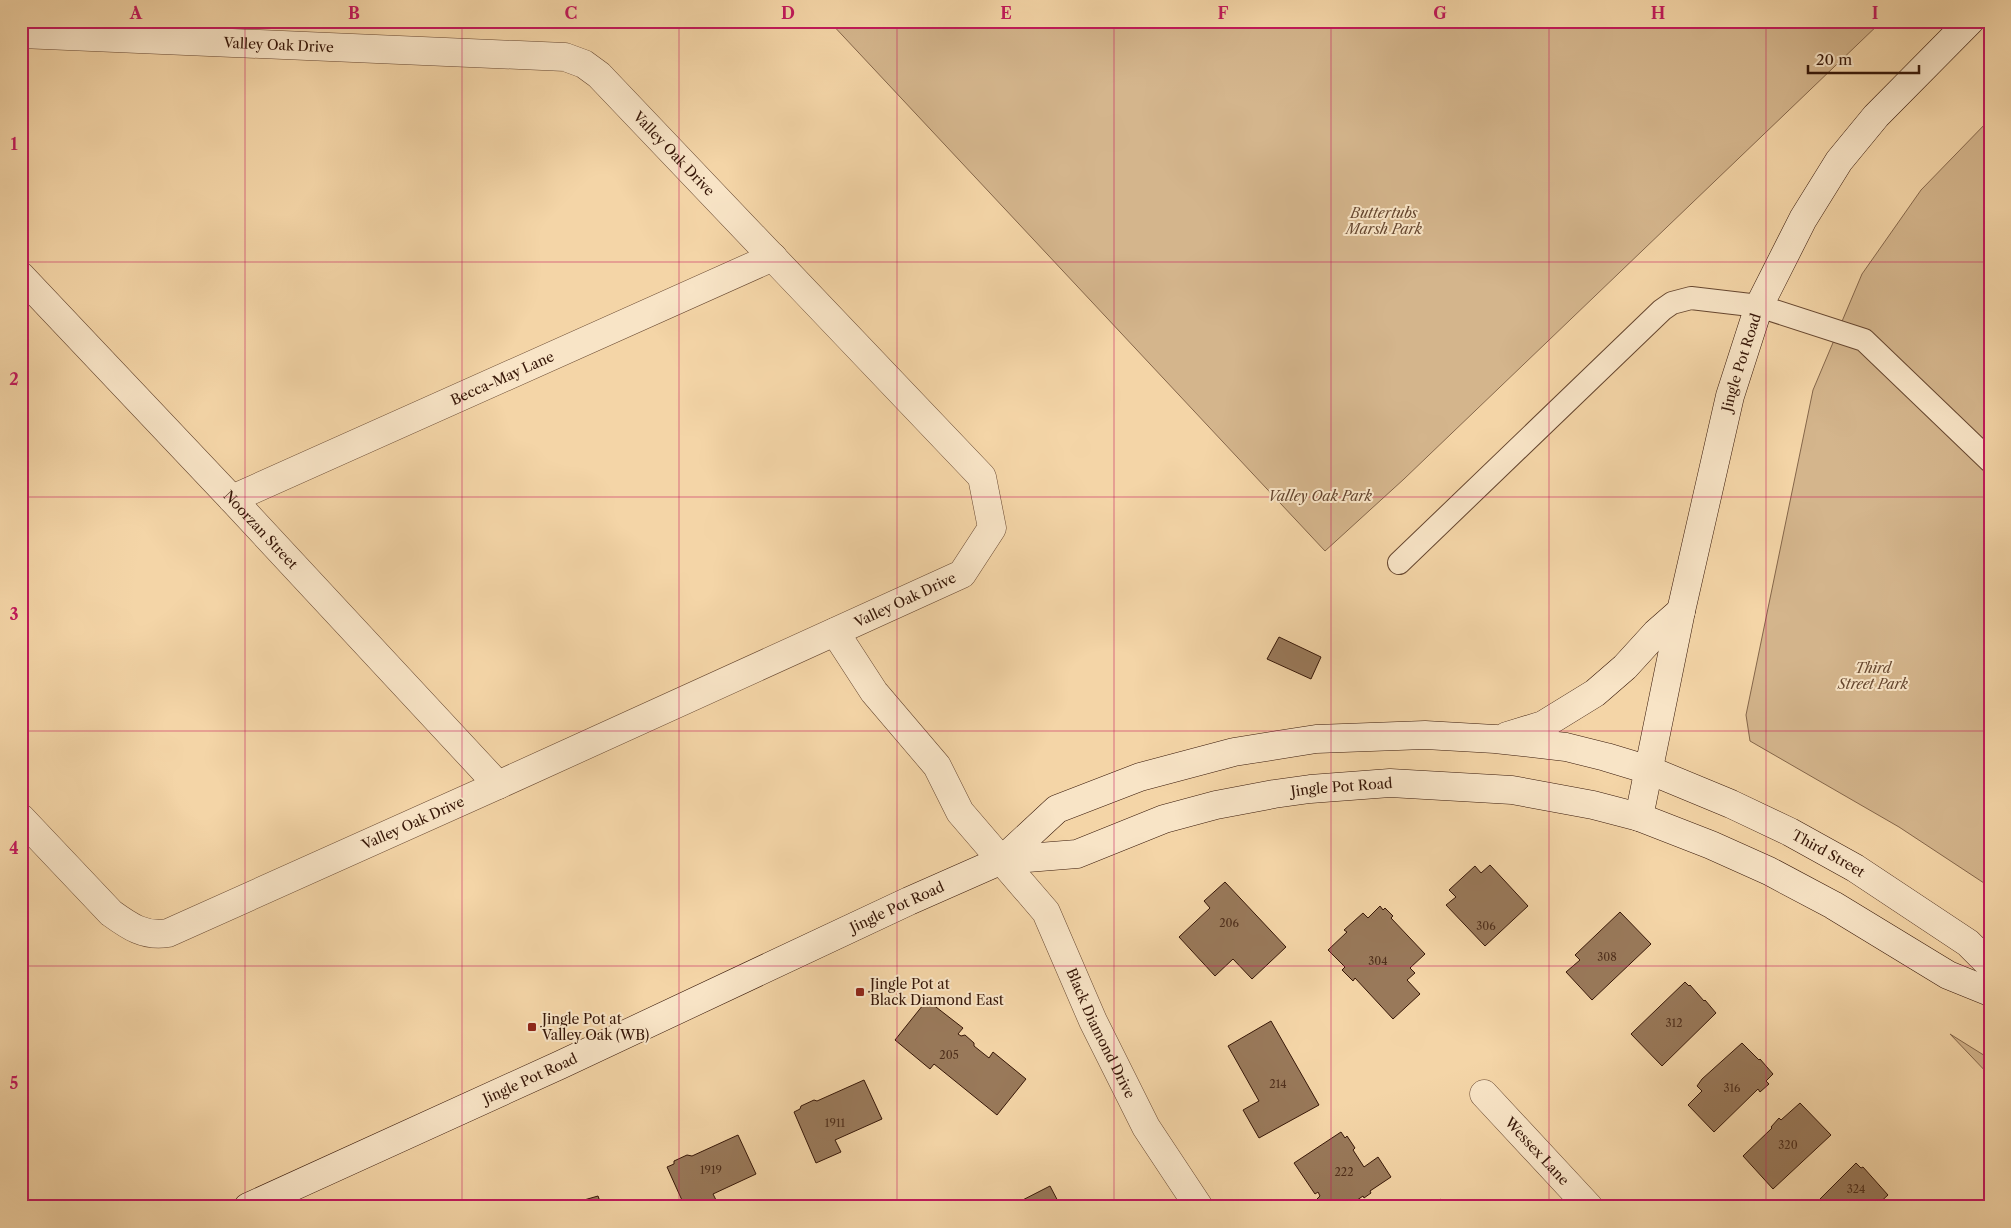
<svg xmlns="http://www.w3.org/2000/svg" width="2011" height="1228" font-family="'Libre Caslon Text',serif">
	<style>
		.green { fill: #d4b58c; stroke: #85664a }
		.building { fill: #99795a; stroke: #361607 }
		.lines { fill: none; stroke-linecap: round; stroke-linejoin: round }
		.lane-casing { stroke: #66462f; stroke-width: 24 }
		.street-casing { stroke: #66462f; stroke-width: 29 }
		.secondary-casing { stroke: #361607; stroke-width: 29 }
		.lane { stroke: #f8e4c6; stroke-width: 22 }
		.street { stroke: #f8e4c6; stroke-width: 28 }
		.secondary { stroke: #f8e4c6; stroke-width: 28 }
		.grid { fill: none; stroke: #c2185b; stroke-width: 1; stroke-opacity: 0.55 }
		.poi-dot { fill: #8f2418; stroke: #f8e4c6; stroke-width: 2 }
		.labels { text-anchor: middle; stroke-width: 4; stroke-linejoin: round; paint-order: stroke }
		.number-label { font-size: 11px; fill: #4f2f1c }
		.street-label { font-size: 14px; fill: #361607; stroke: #f8e4c6 }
		.park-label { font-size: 14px; font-style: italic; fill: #65462f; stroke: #f8e4c6 }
		.poi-label { font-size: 14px; fill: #361607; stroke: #f8e4c6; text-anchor: start }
		.neatline { fill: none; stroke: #c2185b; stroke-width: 2 }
		.grid-label { font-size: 16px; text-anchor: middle; font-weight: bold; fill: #c2185b }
	</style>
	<rect width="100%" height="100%" fill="#f4d5a7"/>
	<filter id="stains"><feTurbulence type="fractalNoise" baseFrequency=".004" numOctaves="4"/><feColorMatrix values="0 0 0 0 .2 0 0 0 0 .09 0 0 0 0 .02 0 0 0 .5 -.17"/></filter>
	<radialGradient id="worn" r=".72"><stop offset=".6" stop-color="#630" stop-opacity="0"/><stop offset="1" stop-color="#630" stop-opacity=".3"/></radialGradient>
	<!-- green -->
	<g class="green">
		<path d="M829 21H1882L1404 479 1325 551Z"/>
		<path d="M1990 119V887L1899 827 1750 741 1746 715 1813 390 1862 274 1921 190Z"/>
		<path d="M1950 1034 1990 1059V1076Z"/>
	</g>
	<!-- building -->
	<g class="building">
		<path d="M1279 637 1321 657 1311 679 1267 659Z"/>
		<path d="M1490 865 1528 906 1485 946 1446 905 1456 897 1449 890 1475 866 1481 873Z"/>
		<path d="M1225 882 1286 947 1252 979 1233 959 1215 976 1179 937 1210 908 1204 901Z"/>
		<path d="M1380 906 1383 910 1385 908 1393 916 1391 918 1425 954 1410 968 1415 973 1407 980 1420 994 1393 1019 1355 978 1353 981 1342 970 1345 967 1328 950 1347 932 1344 930 1363 913 1368 918Z"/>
		<path d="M1620 912 1651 944 1592 1000 1566 972 1580 960 1575 955Z"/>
		<path d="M1685 982 1689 986 1690 985 1704 1001 1705 1000 1716 1013 1662 1066 1631 1034Z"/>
		<path d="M927 1000 963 1028 958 1034 961 1036 965 1035 974 1043V1046L989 1058 993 1052 1026 1079 997 1115 934 1064 930 1069 895 1040Z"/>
		<path d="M1271 1021 1319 1105 1259 1138 1243 1110 1259 1101 1228 1046Z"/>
		<path d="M1742 1043 1759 1060 1760 1059 1773 1074 1766 1081 1769 1084 1760 1092 1758 1089 1714 1132 1688 1105 1702 1091 1697 1086 1702 1079Z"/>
		<path d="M864 1080 882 1119 835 1140 841 1152 816 1163 794 1112 800 1109 801 1106 814 1100 817 1101Z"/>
		<path d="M1800 1103 1831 1135 1773 1189 1743 1156 1772 1128 1771 1127 1779 1118 1781 1120Z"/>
		<path d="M1341 1132 1345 1138 1347 1136 1355 1148 1353 1150 1364 1167 1378 1157 1391 1177 1370 1191 1371 1193 1364 1198 1363 1196 1347 1207H1321L1317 1199 1320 1196 1318 1192 1315 1194 1294 1163Z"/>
		<path d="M738 1135 756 1174 713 1194 718 1204 712 1207H685L667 1167 674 1164V1161L687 1155 692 1156Z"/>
		<path d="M1856 1163 1861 1168 1863 1167 1888 1195 1875 1207H1812Z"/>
		<path d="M1050 1186 1061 1207H1009Z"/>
		<path d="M598 1196 602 1207H574L577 1202Z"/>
		<path d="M1441 1199 1447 1207H1431Z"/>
	</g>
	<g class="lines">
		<defs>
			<path id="lane" d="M1399 563 1662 310 1672 303 1691 298 1759 306 1864 340 1990 461"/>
			<g id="street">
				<path id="s1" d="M21 34 565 57 584 64 599 75 982 477 992 528 962 574 498 785 168 933C144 937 129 926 111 913L21 818"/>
				<path id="s2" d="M21 276 232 499 498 785"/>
				<path id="s3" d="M232 499 773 257"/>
				<path id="s4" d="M835 632 874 692 937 766 960 812 1046 912 1093 1021 1146 1127 1199 1207"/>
				<path id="s5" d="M1484 1094 1589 1207"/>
			</g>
			<g id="secondary">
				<path d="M1507 736 1543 725 1595 693 1625 667 1656 633 1681 611"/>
				<path id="s6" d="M1639 817 1681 611 1730 396 1759 306 1803 219 1839 161 1876 116 1970 21"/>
				<path id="s7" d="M1002 860 1057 809 1140 777 1234 752 1316 739 1425 735 1495 739 1566 747 1606 757 1649 770 1731 804 1790 832 1855 868 1968 943 1990 965"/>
				<path id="s8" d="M248 1207 560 1065 909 901 1002 860 1077 854 1164 819 1216 805 1274 794 1310 789 1390 783 1512 790 1593 805 1639 817 1711 845 1769 871 1833 905 1948 975 1990 992"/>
			</g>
		</defs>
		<!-- lane casing -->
		<use href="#lane" class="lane-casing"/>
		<!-- street casing -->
		<use href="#street" class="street-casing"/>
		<!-- secondary casing -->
		<use href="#secondary" class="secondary-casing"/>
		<!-- lane -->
		<use href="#lane" class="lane"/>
		<!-- street -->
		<use href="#street" class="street"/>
		<!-- secondary -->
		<use href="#secondary" class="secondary"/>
	</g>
	<!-- grid -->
	<path class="grid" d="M245 21V1207M462 21V1207M679 21V1207M897 21V1207M1114 21V1207M1331 21V1207M1549 21V1207M1766 21V1207M21 262H1990M21 497H1990M21 731H1990M21 966H1990"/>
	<!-- markers -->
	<g class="poi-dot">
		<rect x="855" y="987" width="10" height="10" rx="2.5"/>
		<rect x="527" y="1022" width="10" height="10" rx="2.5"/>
	</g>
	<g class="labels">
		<!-- number labels -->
		<g class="number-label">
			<text x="1229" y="927">206</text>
			<text x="1486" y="930">306</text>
			<text x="1607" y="961">308</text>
			<text x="1378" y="965">304</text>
			<text x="1674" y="1027">312</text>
			<text x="949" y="1059">205</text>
			<text x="1278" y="1088">214</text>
			<text x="1732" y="1092">316</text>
			<text x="835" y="1127">1911</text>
			<text x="1788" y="1149">320</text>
			<text x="711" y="1174">1919</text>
			<text x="1344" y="1176">222</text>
			<text x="1856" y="1193">324</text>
		</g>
		<!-- street labels -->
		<g class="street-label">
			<text dy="5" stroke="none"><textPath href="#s1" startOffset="258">Valley Oak Drive</textPath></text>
			<text dy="5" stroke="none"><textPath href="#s1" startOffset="692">Valley Oak Drive</textPath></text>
			<text dy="5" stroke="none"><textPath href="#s6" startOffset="466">Jingle Pot Road</textPath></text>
			<text dy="5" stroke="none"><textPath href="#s3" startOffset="296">Becca-May Lane</textPath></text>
			<text dy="5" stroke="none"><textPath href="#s2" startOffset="349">Noorzan Street</textPath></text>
			<text transform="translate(905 600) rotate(-25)" y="5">Valley Oak Drive</text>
			<text dy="5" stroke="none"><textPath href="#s8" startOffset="1180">Jingle Pot Road</textPath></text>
			<text transform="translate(413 823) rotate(-24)" y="5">Valley Oak Drive</text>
			<text dy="5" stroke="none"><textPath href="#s7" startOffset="879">Third Street</textPath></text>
			<text dy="5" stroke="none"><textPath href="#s8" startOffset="715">Jingle Pot Road</textPath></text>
			<text dy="5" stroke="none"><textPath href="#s4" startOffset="485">Black Diamond Drive</textPath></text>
			<text dy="5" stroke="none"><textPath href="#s8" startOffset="310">Jingle Pot Road</textPath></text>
			<text dy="5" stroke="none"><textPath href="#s5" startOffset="78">Wessex Lane</textPath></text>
		</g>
		<!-- park labels -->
		<g class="park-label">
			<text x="1384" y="218">Buttertubs<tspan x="1384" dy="16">Marsh Park</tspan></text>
			<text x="1320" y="501">Valley Oak Park</text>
			<text x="1873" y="673">Third<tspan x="1873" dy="16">Street Park</tspan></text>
		</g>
		<!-- poi labels -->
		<g class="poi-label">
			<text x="870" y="989">Jingle Pot at<tspan x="870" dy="16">Black Diamond East</tspan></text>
			<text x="542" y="1024">Jingle Pot at<tspan x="542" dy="16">Valley Oak (WB)</tspan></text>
		</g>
	</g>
	<!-- margin -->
	<rect width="2011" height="1228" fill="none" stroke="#f4d5a7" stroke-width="55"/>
	<!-- scale -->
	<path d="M1808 65v8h111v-8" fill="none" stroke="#361607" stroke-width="2.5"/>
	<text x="1816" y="65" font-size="15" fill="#361607" stroke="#f8e4c6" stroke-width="4" paint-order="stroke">20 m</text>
	<rect x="28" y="28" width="1956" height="1172" class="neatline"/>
	<g class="grid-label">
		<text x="136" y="19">A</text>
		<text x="354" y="19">B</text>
		<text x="571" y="19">C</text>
		<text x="788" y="19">D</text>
		<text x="1006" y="19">E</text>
		<text x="1223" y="19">F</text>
		<text x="1440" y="19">G</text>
		<text x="1658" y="19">H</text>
		<text x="1875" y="19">I</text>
		<text x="14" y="150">1</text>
		<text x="14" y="385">2</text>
		<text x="14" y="620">3</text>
		<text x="14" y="854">4</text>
		<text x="14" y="1089">5</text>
	</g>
	<rect width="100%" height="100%" filter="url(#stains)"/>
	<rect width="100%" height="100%" fill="url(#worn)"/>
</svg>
